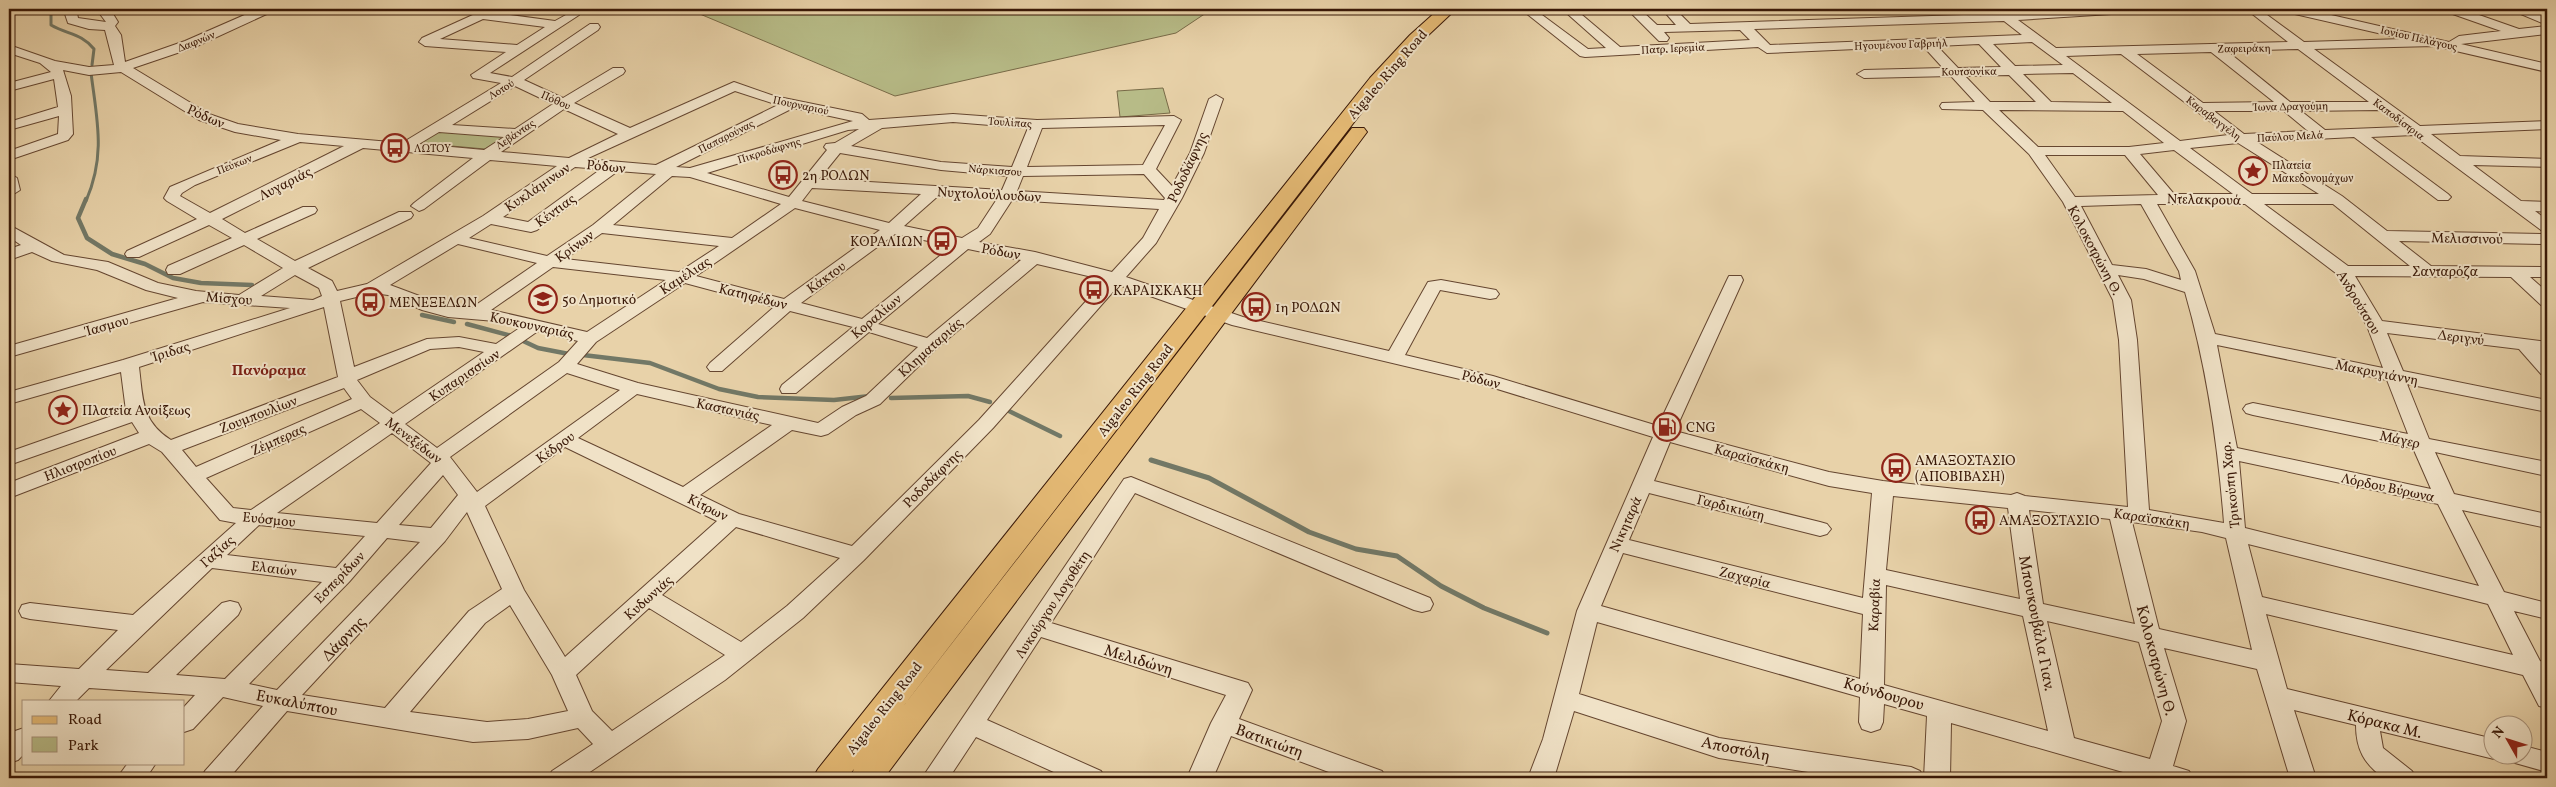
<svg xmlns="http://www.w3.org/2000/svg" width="2556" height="787" font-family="Vollkorn,serif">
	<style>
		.green { fill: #b7bb87; stroke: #786a47 }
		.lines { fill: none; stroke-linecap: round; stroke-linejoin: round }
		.stream-far2 { stroke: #727866; stroke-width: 3 }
		.stream-far1 { stroke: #727866; stroke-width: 4.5 }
		.stream { stroke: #727866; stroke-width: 5 }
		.minor-casing { stroke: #654630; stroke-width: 2 }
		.major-casing { stroke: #391807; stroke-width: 2 }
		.minor { fill: #f0e2c7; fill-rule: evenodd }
		.major { fill: #e4b974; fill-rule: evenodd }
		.labels { text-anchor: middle; stroke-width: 4; stroke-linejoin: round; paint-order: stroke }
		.far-street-label { font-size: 11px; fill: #391807; stroke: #f0e2c7 }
		.far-poi-label { font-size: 11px; fill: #391807; stroke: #f0e2c7; text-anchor: start }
		.street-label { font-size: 14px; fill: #391807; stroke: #f0e2c7 }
		.poi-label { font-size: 14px; fill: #391807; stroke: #f0e2c7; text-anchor: start }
		.neighbourhood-label { font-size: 15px; font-weight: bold; fill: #7a1f14; stroke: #f0e2c7 }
		.near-street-label { font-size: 16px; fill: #391807; stroke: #f0e2c7 }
	</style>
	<rect width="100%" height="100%" fill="#e8d2a9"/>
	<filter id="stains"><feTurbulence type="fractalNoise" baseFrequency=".004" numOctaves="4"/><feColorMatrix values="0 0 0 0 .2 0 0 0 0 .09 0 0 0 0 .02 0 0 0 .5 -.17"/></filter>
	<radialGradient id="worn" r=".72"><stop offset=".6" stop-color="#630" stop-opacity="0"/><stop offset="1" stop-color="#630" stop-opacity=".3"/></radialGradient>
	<!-- green -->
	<g class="green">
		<path d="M688 9H1212L1176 33 895 96Z"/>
		<path d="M1163 88 1170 113 1120 117 1117 91Z"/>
		<path d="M439 130 507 135 485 149 418 143Z"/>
	</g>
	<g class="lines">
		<!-- stream-far2 -->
		<g class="stream-far2">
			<path d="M43 9 51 13V25C68 35 81 33 94 49L92 65"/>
			<path d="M86 201C106 155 97 120 91 73"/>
		</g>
		<!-- stream-far1 -->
		<g class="stream-far1">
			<path d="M86 199 78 218 87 238 112 254 145 264 173 278 201 283 252 285"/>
			<path d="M422 315 454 322"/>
			<path d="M467 324 512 336"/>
			<path d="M521 340 538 348 569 354"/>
			<path d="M583 355 650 363 719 389 758 397 834 400 870 396"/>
			<path d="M891 398 968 396 990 402"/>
			<path d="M1005 409 1060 436"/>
		</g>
		<!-- stream -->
		<path class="stream" d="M1151 460 1209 478 1309 532 1356 549 1397 556 1441 586 1484 608 1547 633"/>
		<defs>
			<g id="minor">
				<path d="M65 9H81L77 13 78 18 106 22 100 14 93 9H110L118 22 115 26 121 35 125 62 185 41 258 9H273L271 12 195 47 133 68 209 114 238 124 298 134 402 143 501 83 473 78 471 75 506 52 425 46 419 42 422 38 486 9H501L496 13 555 21 573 11 579 15 490 73 512 77 590 24H598L600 27 598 30 524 80 563 98 613 68H623L625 71 623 74 574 103 630 128 734 82 774 96 862 114 869 120 953 114 1037 120 1174 116 1181 120 1156 169 1172 186 1190 153 1209 99 1216 95 1223 99 1204 153 1182 198 1156 243 1126 277 1243 317 1389 351 1428 282 1441 280 1496 290 1499 294 1496 298 1490 299 1440 290 1405 355 1493 376 1658 426 1727 280 1729 276H1741L1743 280 1675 431 1829 472 1883 481 2011 495 2017 493 2025 496 2128 507 2119 340 2113 300 2063 202 2029 154 1983 110 1942 109 1940 106 1942 103 1975 102 1951 76 1864 78 1857 74 1864 70 1943 68 1923 46 1767 53 1758 47 1585 57 1580 56 1521 9H1534L1588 49 1606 48 1562 9H1575L1620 47 1750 40 1740 30 1664 32 1669 38 1667 41H1659L1627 9H1640L1657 25H1676L1662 9H1675L1690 24 1994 14 1990 9H2003L2009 13 2075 9H2133L2127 13 2018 20 2056 48 2288 42 2246 9H2259L2304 42 2404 39 2286 12 2284 9H2305L2449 42 2459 36 2501 31 2447 12 2445 9H2462L2519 29 2547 26V34L2461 44 2547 64V72L2434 46 2314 49 2420 126 2547 121V129L2431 134 2460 156 2547 159V167L2473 165 2521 201 2547 202V212L2535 211 2547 220V232L2541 230 2413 135 2371 137 2448 194 2451 197 2448 200H2438L2354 137 2257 142 2342 196 2387 231 2547 234V244L2399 241 2431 266 2547 267V277H2530L2547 292V306L2541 305 2511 277 2355 276 2382 321 2547 342V352H2541L2547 359V376L2541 374 2519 349 2387 333 2403 371 2547 400V412L2407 384 2429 439 2547 462V476L2435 452 2454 494 2547 514V528L2462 510 2504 592 2547 603V619L2514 611 2540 661 2547 664V708L2539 706 2523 675 2266 614 2287 689 2494 739V754H2504L2503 756 2494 759 2380 731 2383 748 2412 771 2416 778H2384C2364 764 2356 749 2356 725L2294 710 2316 778H2290L2257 669 2164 648 2186 721 2173 766 2189 771 2193 778H2144L1951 723 1950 778H1924L1927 716 1884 704 1883 722 1880 729 1871 732 1862 729 1859 722 1860 697 1597 622 1579 694 1719 738 1911 767 1920 771 1924 778H1846L1719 758 1574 711 1554 778H1528L1543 739 1577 611 1653 437 1481 384 1232 325 1119 285 993 428 864 560 803 618 725 680 581 778H548L552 771 593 744 578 728 528 739 473 742 287 711 229 778H201L205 771 263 706 223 697 193 729 184 732V707L195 695 89 688 76 701H49L61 686 9 682V664L79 669 118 630 30 619 22 617 19 611 22 605 30 603 133 615 236 523 220 520 162 452 149 444 9 498V483L139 433 132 422 9 465V452L126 411 121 372 9 404V392L123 360 290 308 203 302 9 357V346L178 298 146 290 97 270 52 261 32 252 9 260V249L21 245 9 237V225L64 255 108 262 158 283 196 291 239 295 283 268 244 245 180 274H168L166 270 168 266 232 238 209 225 139 257H127L125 254 127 251 197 219 167 201 164 198 170 187 281 140 235 132 199 120 121 72 89 75 63 70 71 96 73 134 68 140 9 160V151L58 134 59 116 9 130V122L58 107 54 79 9 91V83L51 72 40 63 9 53V45L55 61 89 67 114 65 105 30 89 29 68 23 64 11ZM483 19 545 27 517 45 440 39ZM2004 21 2022 35 1770 45 1754 29ZM2032 42 2063 65 2015 66 1993 44ZM1979 44 2001 67 1958 68 1937 46ZM2298 49 2369 102H2290L2227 51ZM2211 52 2274 102 2203 103 2137 54ZM2121 54 2228 135 2180 141 2066 56ZM2073 73 2112 103 2051 102 2023 74ZM2009 75 2036 102H1990L1965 76ZM515 86 553 104 515 129 452 125ZM735 91 778 105 656 165 586 159ZM793 108 853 121 690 168 676 167ZM564 109 618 134 569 158 501 152ZM1999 110 2123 111 2164 143 2129 147H2038ZM2380 110 2402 127 2325 130 2301 111ZM2214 111H2284L2308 131 2244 134ZM953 122 1028 128 1012 167 941 162 851 146 882 128ZM1165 125 1143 165 1027 167 1042 128ZM859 129 835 143 826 144 824 147 827 150 789 197 707 173 848 130ZM439 132 504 137 484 150 419 144ZM300 142 344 146 210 213 180 196 182 193 195 185ZM2238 143 2319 194H2252L2190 148ZM363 148 473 158 414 203 411 206 419 211 424 209 490 160 557 166 483 216 367 284 337 291 332 281 308 268 411 218 413 215 411 212H399L295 261 257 239 315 213 317 210 315 207H303L245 233 222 219ZM2174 150 2233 194H2174L2140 154ZM840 153 941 170 1008 176 1002 190 819 179ZM2045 155H2125L2158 195 2075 197ZM575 167 601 169 528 222 503 217ZM618 171 656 174 593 225 547 256 469 238 491 224 531 232 537 230ZM1144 174 1165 198 1164 200 1017 191 1023 176ZM672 176 690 177 781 204 732 238 613 225ZM812 188 921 194 889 223 802 201ZM938 196 997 199 978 228 962 238 904 226ZM1012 200 1159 209 1143 238 1112 272 1035 252 979 242 990 234ZM2141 204 2179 271 2181 280 2146 269 2112 265 2081 206ZM2157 204H2245L2337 274 2367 326 2383 368 2215 334 2195 271ZM2264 204H2333L2410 266H2348ZM795 208 880 230 784 299 696 276ZM602 233 719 246 679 272 565 259ZM895 234 952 246 862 319 801 303ZM458 244 537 263 470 309 449 307 390 285ZM968 249 1021 260 927 338 878 324ZM1037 264 1105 280 979 420 852 546 739 514 700 495 792 430 821 436 828 434 856 415 880 404 936 349ZM553 267 666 280 587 332 491 310ZM295 275 319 288 322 296 313 300 261 296ZM2118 275 2144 279 2185 292C2207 368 2218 445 2224 523L2149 510 2137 340 2131 300ZM685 283 774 307 710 363 707 367 710 371H722L790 311 853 327 782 385 780 389 782 393H796L869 332 918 347 866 396 842 407 818 423 638 383 577 364 596 342ZM373 293 388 295 422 310 448 317 495 321 521 327 496 344 459 337 427 339 354 367 340 301ZM324 307 338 377 171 440C141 421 143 399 139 367ZM538 331 578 341 559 362 437 448 405 424ZM2217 345 2387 380 2408 434 2253 403 2246 405 2243 409 2246 413 2253 415 2413 448 2431 489 2237 448ZM459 347 484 352 393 414 370 397 357 380 430 349ZM567 373 620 390 477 492 450 457ZM344 388 352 399 196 467 182 450ZM637 394 772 425 683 487 578 438ZM361 409 380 423 251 510 233 508 206 478ZM392 433 431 463 377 523 277 513ZM1670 442 1829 486 1872 493 1863 598 1629 540 1649 493 1820 536 1827 534 1831 529 1827 524 1820 522 1654 481ZM565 447 717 521 565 657 524 590 485 506ZM2239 461 2438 504 2479 586 2245 528ZM443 475 458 495 431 528 399 525ZM1893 496 2008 508 2020 599 1886 570ZM2029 510 2110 519 2135 624 2043 604ZM467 512 502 589 469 611 385 708 302 695 445 541ZM2132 522 2202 532 2226 538 2252 650 2159 629ZM259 525 365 536 336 568 227 555ZM736 527 840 558 787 606 741 642 662 595ZM387 538 420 542 277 690 249 684 349 582ZM2248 544 2488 604 2513 655 2262 597ZM1623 553 1863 614 1860 679 1601 606ZM212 568 322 582 225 679 176 675 238 615 241 609 238 603 230 601 222 603 148 673 106 670ZM1886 585 2023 616 2048 731 1884 685ZM510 605 552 675 568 711 528 719 487 722 410 712 485 623ZM649 608 725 655 612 731 592 711 576 675ZM2047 621 2139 642 2162 721 2150 759 2074 738Z"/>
				<path d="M2509 9H2526L2547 17V25Z"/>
				<path d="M9 173 17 178 20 190 9 197Z"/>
				<path d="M1131 477 1430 598 1433 604 1430 610 1422 612 1414 610 1135 493 1051 623 1248 683 1252 690 1239 719 1382 771 1386 778H1345L1231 736 1213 778H1187L1211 723 1226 695 1041 637 987 720 1101 771 1105 778H1067L976 737 949 778H922L1124 479Z"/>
				<path d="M24 728V754L18 760 9 763V737L15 731Z"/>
				<path d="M2524 746 2547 752V772L2508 761 2505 754H2524Z"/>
				<path d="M128 763H156L146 778H117Z"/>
			</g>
			<path id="major" d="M1439 9H1456L1422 41 1382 86 898 713 1352 128H1364L1367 132 1364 136 884 778H850L854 769 847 778H813L818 769 1370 78 1410 35Z"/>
		</defs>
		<!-- minor casing -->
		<use href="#minor" class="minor-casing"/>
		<!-- major casing -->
		<use href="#major" class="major-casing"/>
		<!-- minor -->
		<use href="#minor" class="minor"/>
		<!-- major -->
		<use href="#major" class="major"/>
	</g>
	<!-- icons -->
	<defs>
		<symbol id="bus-ring" viewBox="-11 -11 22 22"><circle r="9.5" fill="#f0e2c7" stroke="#8f2418" stroke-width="1.5"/><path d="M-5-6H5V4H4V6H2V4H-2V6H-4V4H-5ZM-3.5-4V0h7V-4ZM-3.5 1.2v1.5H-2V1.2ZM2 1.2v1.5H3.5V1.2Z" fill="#8f2418"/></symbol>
		<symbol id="sight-ring" viewBox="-11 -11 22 22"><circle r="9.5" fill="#f0e2c7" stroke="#8f2418" stroke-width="1.5"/><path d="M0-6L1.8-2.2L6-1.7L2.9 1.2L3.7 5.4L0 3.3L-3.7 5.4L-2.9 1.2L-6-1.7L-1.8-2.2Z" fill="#8f2418"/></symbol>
		<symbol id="school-ring" viewBox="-11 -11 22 22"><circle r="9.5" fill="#f0e2c7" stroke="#8f2418" stroke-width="1.5"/><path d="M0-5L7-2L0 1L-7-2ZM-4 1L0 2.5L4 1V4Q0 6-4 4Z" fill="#8f2418"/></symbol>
		<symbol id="fuel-ring" viewBox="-11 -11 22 22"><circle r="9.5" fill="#f0e2c7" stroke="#8f2418" stroke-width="1.5"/><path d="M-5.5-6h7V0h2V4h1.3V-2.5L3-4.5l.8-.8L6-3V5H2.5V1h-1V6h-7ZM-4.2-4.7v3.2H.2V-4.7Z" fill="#8f2418"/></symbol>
	</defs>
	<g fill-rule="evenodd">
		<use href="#bus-ring" x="379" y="132" width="32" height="32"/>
		<use href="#sight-ring" x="2237" y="155" width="32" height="32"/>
		<use href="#bus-ring" x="767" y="159" width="32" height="32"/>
		<use href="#bus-ring" x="926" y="225" width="32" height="32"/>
		<use href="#bus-ring" x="1078" y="274" width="32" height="32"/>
		<use href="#school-ring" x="527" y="283" width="32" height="32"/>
		<use href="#bus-ring" x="354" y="286" width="32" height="32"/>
		<use href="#bus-ring" x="1240" y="291" width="32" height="32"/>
		<use href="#sight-ring" x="47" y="394" width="32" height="32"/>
		<use href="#fuel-ring" x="1651" y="411" width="32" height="32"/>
		<use href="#bus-ring" x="1880" y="452" width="32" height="32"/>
		<use href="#bus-ring" x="1964" y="504" width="32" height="32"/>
	</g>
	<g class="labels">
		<!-- far-street labels -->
		<g class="far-street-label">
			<text transform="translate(2419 38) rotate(13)" y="4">Ιονίου Πελάγους</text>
			<text transform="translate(196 41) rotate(-22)" y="4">Δαφνών</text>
			<text transform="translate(1901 44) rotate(-2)" y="4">Ηγουμένου Γαβριήλ</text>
			<text transform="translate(1673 48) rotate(-3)" y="4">Πατρ. Ιερεμία</text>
			<text transform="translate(2244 48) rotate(-1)" y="4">Ζαφειράκη</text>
			<text transform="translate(1969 71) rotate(-1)" y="4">Κουτσονίκα</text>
			<text transform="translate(501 89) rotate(-32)" y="4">Λοτού</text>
			<text transform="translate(556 100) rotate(24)" y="4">Πόθου</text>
			<text transform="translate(801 105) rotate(12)" y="4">Πουρναριού</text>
			<text transform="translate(2291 106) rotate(-1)" y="4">Ίωνα Δραγούμη</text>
			<text transform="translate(2214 118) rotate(37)" y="4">Καραβαγγέλη</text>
			<text transform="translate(2399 119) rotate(37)" y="4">Καποδίστρια</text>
			<text transform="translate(1010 122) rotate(4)" y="4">Τουλίπας</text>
			<text transform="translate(515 134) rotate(-34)" y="4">Λεβάντας</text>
			<text transform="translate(726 136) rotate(-27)" y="4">Παπαρούνας</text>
			<text transform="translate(2290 136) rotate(-3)" y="4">Παύλου Μελά</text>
			<text transform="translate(769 150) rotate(-17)" y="4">Πικροδάφνης</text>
			<text transform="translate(234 164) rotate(-22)" y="4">Πεύκων</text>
			<text transform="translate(995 170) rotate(4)" y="4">Νάρκισσου</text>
		</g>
		<!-- far-poi labels -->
		<g class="far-poi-label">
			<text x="414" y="152">ΛΩΤΟΥ</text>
			<text x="2272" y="169">Πλατεία<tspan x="2272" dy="13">Μακεδονομάχων</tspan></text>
		</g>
		<!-- street labels -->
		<g class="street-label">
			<text transform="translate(1387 74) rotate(-49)" y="5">Aigaleo Ring Road</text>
			<text transform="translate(206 116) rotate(24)" y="5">Ρόδων</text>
			<text transform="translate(606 166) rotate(6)" y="5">Ρόδων</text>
			<text transform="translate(1187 167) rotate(-65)" y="5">Ροδοδάφνης</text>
			<text transform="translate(285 183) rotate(-27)" y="5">Λυγαριάς</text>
			<text transform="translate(537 187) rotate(-34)" y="5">Κυκλάμινων</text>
			<text transform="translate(989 194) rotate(3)" y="5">Νυχτολούλουδων</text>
			<text transform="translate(2204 199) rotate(1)" y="5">Ντελακρουά</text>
			<text transform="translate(555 210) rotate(-36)" y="5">Κέντιας</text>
			<text transform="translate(2467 238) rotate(1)" y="5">Μελισσινού</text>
			<text transform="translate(574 246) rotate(-36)" y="5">Κρίνων</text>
			<text transform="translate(2095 250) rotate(62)" y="5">Κολοκοτρώνη Θ.</text>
			<text transform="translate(1001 251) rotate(10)" y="5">Ρόδων</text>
			<text x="2445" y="276">Σανταρόζα</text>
			<text transform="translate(685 275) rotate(-33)" y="5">Καμέλιας</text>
			<text transform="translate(826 277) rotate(-36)" y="5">Κάκτου</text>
			<text transform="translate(753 296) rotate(14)" y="5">Κατηφέδων</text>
			<text transform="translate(229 298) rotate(4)" y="5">Μίσχου</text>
			<text transform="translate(2359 302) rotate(59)" y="5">Ανδρούτσου</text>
			<text transform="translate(876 316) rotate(-40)" y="5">Κοραλίων</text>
			<text transform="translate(107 325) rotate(-16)" y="5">Ίασμου</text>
			<text transform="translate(532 325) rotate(12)" y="5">Κουκουναριάς</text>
			<text transform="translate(2461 337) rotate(7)" y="5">Δεριγνύ</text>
			<text transform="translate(930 347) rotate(-42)" y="5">Κληματαριάς</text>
			<text transform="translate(171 351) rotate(-17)" y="5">Ίριδας</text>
			<text transform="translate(2377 372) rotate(11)" y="5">Μακρυγιάννη</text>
			<text transform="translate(464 375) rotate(-34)" y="5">Κυπαρισσίων</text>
			<text transform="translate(1481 379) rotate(14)" y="5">Ρόδων</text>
			<text transform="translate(1135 390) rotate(-52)" y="5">Aigaleo Ring Road</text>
			<text transform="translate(728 409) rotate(12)" y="5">Καστανιάς</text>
			<text transform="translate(258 414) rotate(-21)" y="5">Ζουμπουλίων</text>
			<text transform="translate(278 439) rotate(-24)" y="5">Ζέμπερας</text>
			<text transform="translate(2400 439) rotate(12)" y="5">Μάγερ</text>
			<text transform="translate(414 440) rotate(37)" y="5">Μενεξέδων</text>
			<text transform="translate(555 447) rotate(-36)" y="5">Κέδρου</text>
			<text transform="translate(1752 458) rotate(15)" y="5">Καραϊσκάκη</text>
			<text transform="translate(80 463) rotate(-21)" y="5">Ηλιοτροπίου</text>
			<text transform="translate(932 478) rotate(-45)" y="5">Ροδοδάφνης</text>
			<text transform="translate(2230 485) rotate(-96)" y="5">Τρικούπη Χαρ.</text>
			<text transform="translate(2388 487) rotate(12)" y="5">Λόρδου Βύρωνα</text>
			<text transform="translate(708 507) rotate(26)" y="5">Κίτρων</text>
			<text transform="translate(1731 507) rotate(14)" y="5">Γαρδικιώτη</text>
			<text transform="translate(2152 518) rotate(8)" y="5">Καραϊσκάκη</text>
			<text transform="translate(269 519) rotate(6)" y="5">Ευόσμου</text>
			<text transform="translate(1625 524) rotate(-66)" y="5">Νικηταρά</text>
			<text transform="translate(217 551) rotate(-42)" y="5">Γαζίας</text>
			<text transform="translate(274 568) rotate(7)" y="5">Ελαιών</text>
			<text transform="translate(339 577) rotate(-46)" y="5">Εσπερίδων</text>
			<text transform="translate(1745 577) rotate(14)" y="5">Ζαχαρία</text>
			<text transform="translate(648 597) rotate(-42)" y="5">Κυδωνιάς</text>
			<text transform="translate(1052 604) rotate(-57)" y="5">Λυκούργου Λογοθέτη</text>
			<text transform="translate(1874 605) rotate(-88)" y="5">Καραβία</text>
			<text transform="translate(884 708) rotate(-52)" y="5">Aigaleo Ring Road</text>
		</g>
		<!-- poi labels -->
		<g class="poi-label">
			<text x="802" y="180">2η ΡΟΔΩΝ</text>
			<text x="923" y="246" text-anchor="end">ΚΟΡΑΛΙΩΝ</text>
			<text x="1113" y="295">ΚΑΡΑΙΣΚΑΚΗ</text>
			<text x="562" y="304">5ο Δημοτικό</text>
			<text x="389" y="307">ΜΕΝΕΞΕΔΩΝ</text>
			<text x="1275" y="312">1η ΡΟΔΩΝ</text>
			<text x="82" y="415">Πλατεία Ανοίξεως</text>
			<text x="1686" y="432">CNG</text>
			<text x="1915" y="465">ΑΜΑΞΟΣΤΑΣΙΟ<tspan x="1915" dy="16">(ΑΠΟΒΙΒΑΣΗ)</tspan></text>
			<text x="1999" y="525">ΑΜΑΞΟΣΤΑΣΙΟ</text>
		</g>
		<!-- neighbourhood labels -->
		<g class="neighbourhood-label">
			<text x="269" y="375">Πανόραμα</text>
		</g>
		<!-- near-street labels -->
		<g class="near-street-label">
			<text transform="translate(2038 623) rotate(79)" y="6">Μπουκουβάλα Γιαν.</text>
			<text transform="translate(343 638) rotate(-46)" y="6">Δάφνης</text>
			<text transform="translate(1139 659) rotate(17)" y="6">Μελιδώνη</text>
			<text transform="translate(2157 660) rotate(75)" y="6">Κολοκοτρώνη Θ.</text>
			<text transform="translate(1884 693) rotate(16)" y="6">Κούνδουρου</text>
			<text transform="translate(297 702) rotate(11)" y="6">Ευκαλύπτου</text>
			<text transform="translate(2385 723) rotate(14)" y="6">Κόρακα Μ.</text>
			<text transform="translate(1270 740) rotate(20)" y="6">Βατικιώτη</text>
			<text transform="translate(1736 748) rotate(12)" y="6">Αποστόλη</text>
		</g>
	</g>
	<!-- margin -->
	<rect width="2556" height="787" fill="none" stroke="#e8d2a9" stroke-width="30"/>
	<rect x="10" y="10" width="2536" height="767" fill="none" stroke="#391807" stroke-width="2.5"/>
	<rect x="15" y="15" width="2526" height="757" fill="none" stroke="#391807"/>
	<!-- legend -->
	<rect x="22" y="700" width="162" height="65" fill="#f0e2c7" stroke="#a7917a"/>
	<rect x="32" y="716" width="25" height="8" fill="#e4b974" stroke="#a7917a"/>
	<text x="68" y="724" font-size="15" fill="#391807">Road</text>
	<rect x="32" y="737" width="25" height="15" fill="#b7bb87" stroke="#a7917a"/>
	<text x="68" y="750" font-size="15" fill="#391807">Park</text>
	<!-- north arrow -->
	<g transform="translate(2508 740) rotate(309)"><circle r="24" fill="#f0e2c7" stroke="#a7917a"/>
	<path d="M0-4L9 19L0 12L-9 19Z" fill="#8f2418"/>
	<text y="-8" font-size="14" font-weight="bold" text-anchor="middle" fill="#391807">N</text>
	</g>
	<rect width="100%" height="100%" filter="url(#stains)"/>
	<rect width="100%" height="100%" fill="url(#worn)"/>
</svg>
